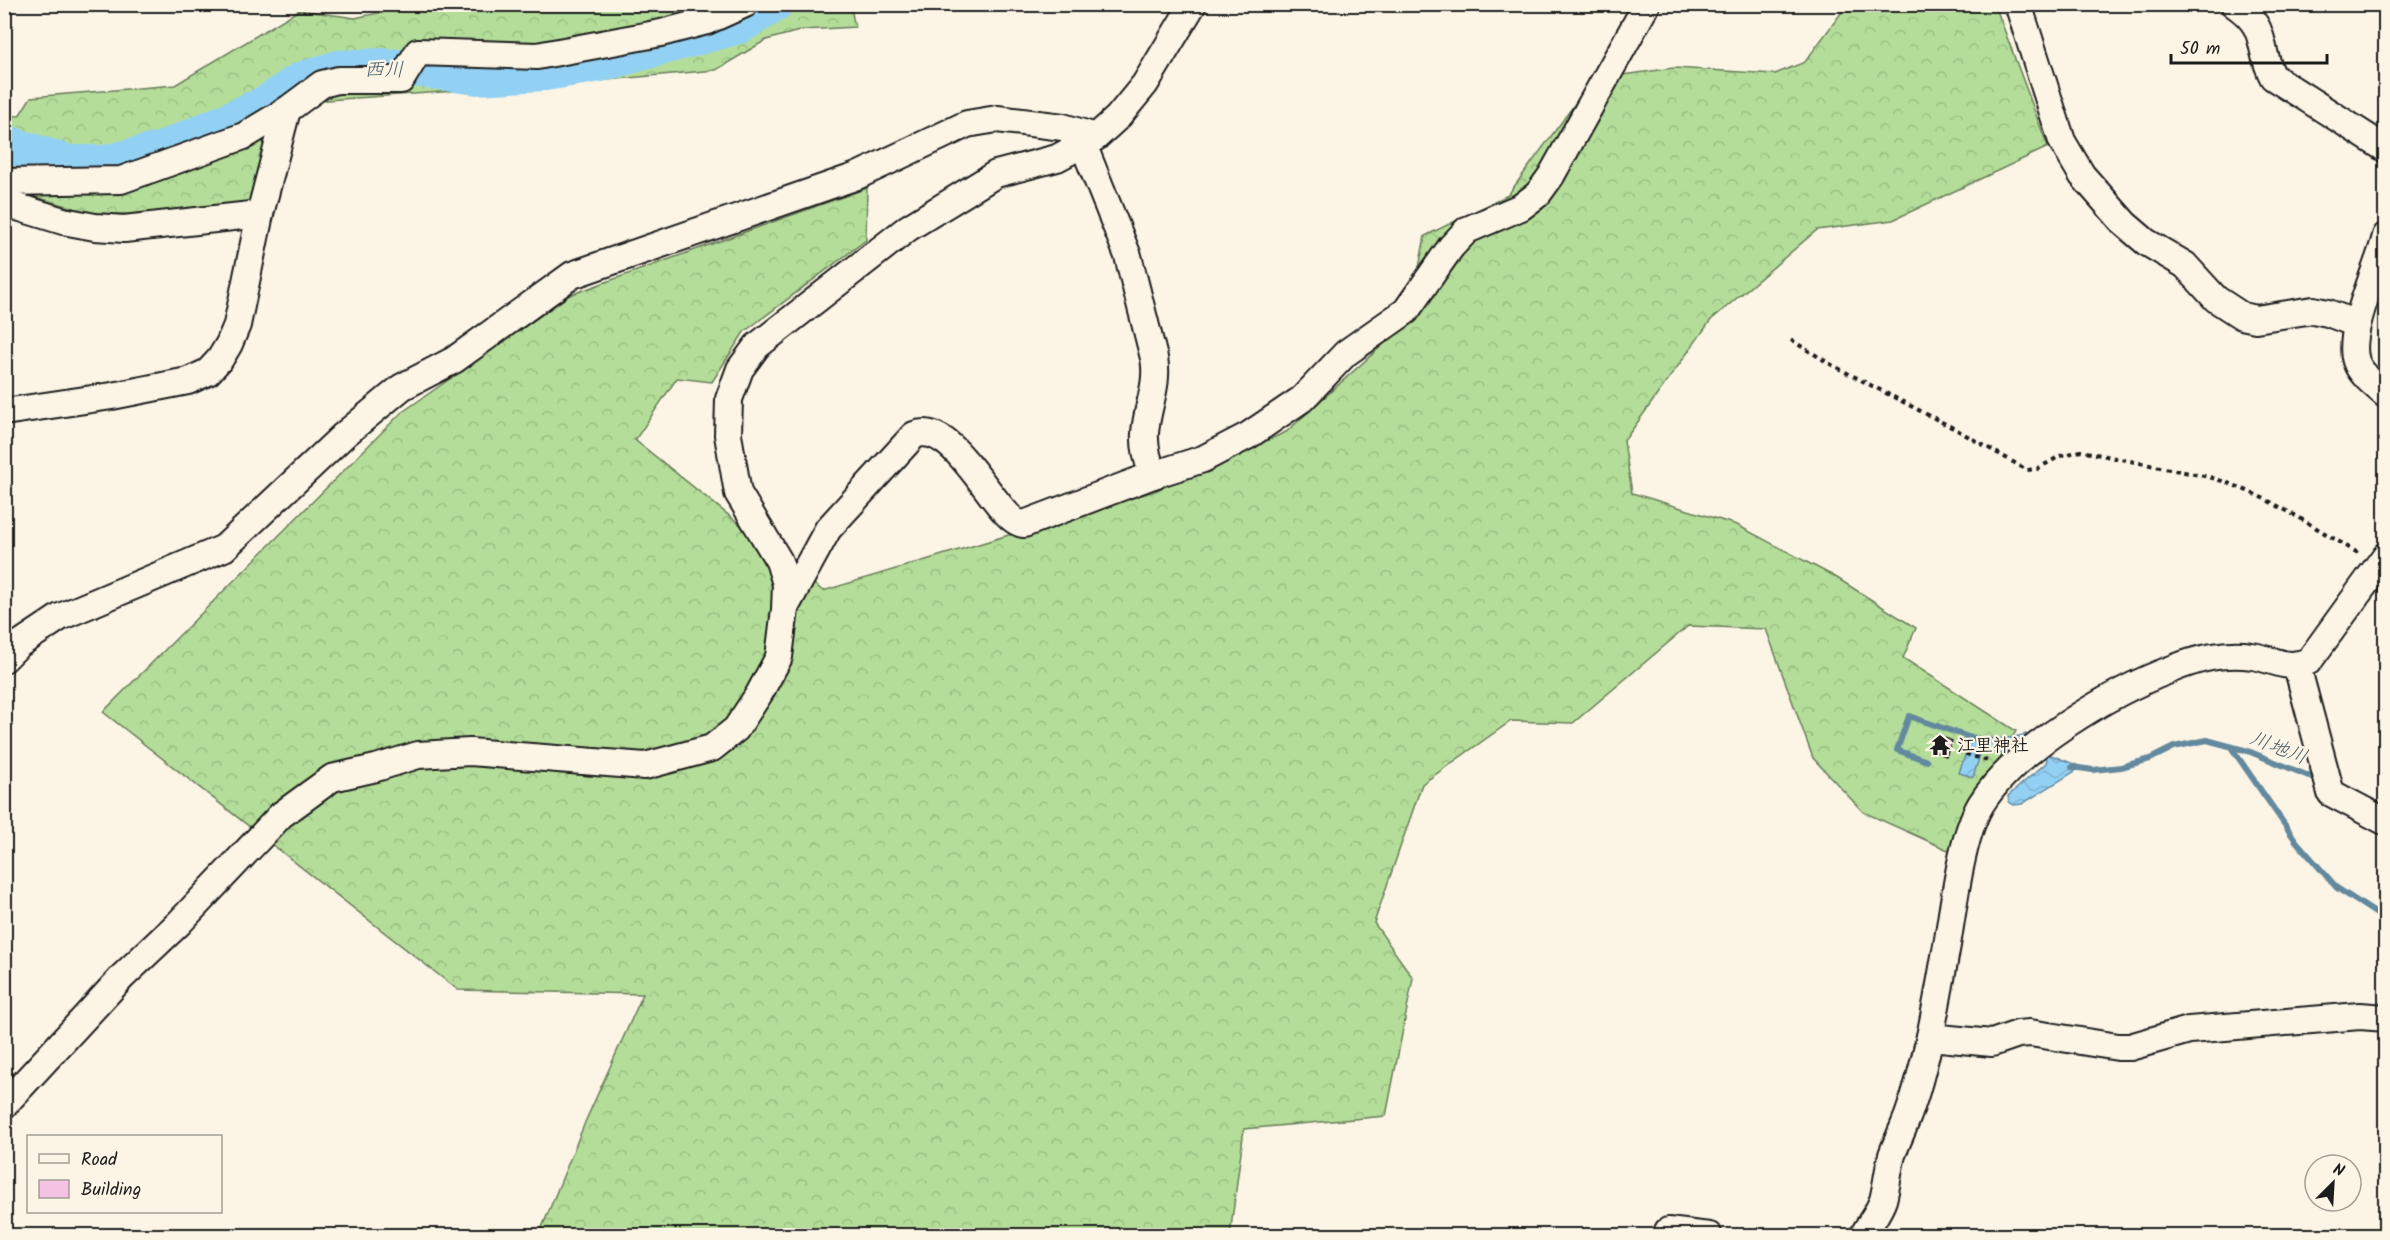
<svg xmlns="http://www.w3.org/2000/svg" width="2390" height="1240" font-family="Kalam,'Klee One',sans-serif">
	<style>
		.forest { fill: url(#forest-crowns); stroke: #687c5a; stroke-width: 1.5 }
		.water { fill: url(#water-waves); stroke: #63899e; stroke-width: 1.5 }
		.lines { fill: none; stroke-linecap: round; stroke-linejoin: round }
		.stream { stroke: #63899e; stroke-width: 6 }
		.river { stroke: #93d1f4; stroke-width: 38 }
		.building { fill: #f4c2e2; stroke: #1c1c1c; stroke-width: 1.5 }
		.minor-casing { stroke: #1c1c1c; stroke-width: 30 }
		.path { stroke: #1c1c1c; stroke-width: 4; stroke-dasharray: 4.5 4.5; stroke-linecap: butt }
		.minor { stroke: #fcf5e5; stroke-width: 26 }
		.labels { text-anchor: middle; stroke-width: 4.5; stroke-linejoin: round; paint-order: stroke }
		.poi-label { font-size: 18px; font-weight: bold; fill: #1c1c1c; stroke: #fcf5e5; text-anchor: start }
		.water-label { font-size: 20px; font-style: italic; fill: #465b68; stroke: #fcf5e5 }
	</style>
	<defs>
		<pattern id="forest-crowns" width="20" height="18" patternUnits="userSpaceOnUse" patternTransform="scale(1.5)"><rect width="20" height="18" fill="#b4dd99"/><path d="M2 6a3 3 0 1 1 6 0M12 15a3 3 0 1 1 6 0" fill="none" stroke="#9abd83"/></pattern>
		<pattern id="water-waves" width="16" height="10" patternUnits="userSpaceOnUse" patternTransform="scale(1.5)"><rect width="16" height="10" fill="#93d1f4"/><path d="M0 5q4-4 8 0t8 0" fill="none" stroke="#7eb3d1"/></pattern>
	</defs>
	<rect width="100%" height="100%" fill="#fcf5e5"/>
	<filter id="ink" filterUnits="userSpaceOnUse"><feTurbulence type="fractalNoise" baseFrequency=".0167" numOctaves="2"/><feDisplacementMap in="SourceGraphic" scale="12" xChannelSelector="R" yChannelSelector="G"/><feConvolveMatrix kernelMatrix="1 2 1 2 8 2 1 2 1" color-interpolation-filters="sRGB"/></filter>
	<g filter="url(#ink)">
		<!-- forest -->
		<g class="forest">
			<path d="M420 4H850L855 27 803 30 766 40 716 70 584 82 284 103 253 202 151 215 90 213 5 188 4 115 19 116 31 97 175 85 299 10 355 18Z"/>
			<path d="M1847 5H1995L2048 147 1893 220 1817 230 1711 320 1624 441 1632 493 1737 525 1837 578 1916 628 1903 658 2016 731 1948 850 1863 812 1813 758 1766 629 1688 626 1573 723 1511 721 1422 784 1374 923 1413 978 1386 1116 1244 1129 1230 1235H539L586 1120 643 994 458 990 103 712 401 413 570 295 867 188 866 240 744 332 712 382 677 378 635 440 823 591 1155 491 1286 432 1409 321 1425 236 1508 195 1593 79 1674 68 1775 74 1805 62Z"/>
		</g>
		<!-- water -->
		<g class="water">
			<path d="M2026 734 2031 740 2007 754 1981 752 1973 777 1959 773 1972 735C1990 740 2008 740 2026 734Z"/>
			<path d="M2046 753 2079 766 2080 768 2022 804 2014 805 2009 802 2008 796 2046 763 2047 759 2044 756Z"/>
		</g>
		<g class="lines">
			<!-- stream -->
			<g class="stream">
				<path d="M2231 747 2296 841 2337 888 2386 920"/>
				<path d="M1927 761 1897 750 1909 716 1977 740"/>
				<path d="M2072 767 2093 770 2121 767 2150 759 2174 747 2207 740 2248 751 2316 779"/>
			</g>
			<!-- river -->
			<path class="river" d="M4 143 69 164H104L163 150 267 104 300 81 338 69 380 67 423 69 477 76 545 72 601 63 739 25 774 4"/>
		</g>
		<!-- building -->
		<path class="building" d="M1937 735 1952 741 1946 756 1931 750Z"/>
		<g class="lines">
			<defs>
				<g id="minor">
					<path d="M2018 4 2062 141 2082 175 2125 224 2146 242 2185 265 2216 299 2242 316 2256 319 2313 310 2328 313 2357 324"/>
					<path d="M2234 4C2270 29 2256 44 2273 77L2386 149"/>
					<path d="M1083 144 1128 256 1154 358C1159 385 1147 406 1145 433 1144 448 1148 461 1153 475"/>
					<path d="M4 182 121 180 244 136 287 110 322 84 338 80H401L418 52 537 56 661 33 707 21 745 4"/>
					<path d="M4 203 63 221 95 227 124 229 260 214"/>
					<path d="M2386 236C2379 267 2346 332 2356 361 2360 374 2375 385 2386 395"/>
					<path d="M4 412 112 396 188 381 208 372 220 359 229 344 237 325 260 214 287 110"/>
					<path d="M786 606 828 529 914 435C957 418 997 524 1024 524L1153 475 1203 459 1249 435 1302 399 1346 353 1406 311 1451 247 1467 230 1521 207 1538 194 1551 176 1647 4"/>
					<path d="M4 659 18 645 60 617 224 548 344 435 402 387 454 360 572 275 857 176 967 124 997 119 1063 127 1096 137"/>
					<path d="M2297 666 2331 793 2386 822"/>
					<path d="M1930 1037 1992 1043 2018 1034 2030 1033 2118 1047H2130L2189 1030 2360 1016 2386 1018"/>
					<path d="M4 1105 123 976 179 923 281 815 332 778 376 768 418 755 470 752 645 766 712 748 736 729 759 694 779 657 785 609 786 584 779 561 738 493 728 435 729 399 740 369 757 346 908 228 996 174 1057 158 1096 137 1118 117 1145 84 1193 4"/>
					<path d="M1667 1236 1668 1231 1709 1236"/>
					<path d="M1863 1236C1869 1224 1879 1212 1883 1200 1887 1185 1888 1170 1892 1155 1897 1141 1904 1127 1909 1113 1928 1059 1937 1001 1947 945 1954 905 1961 837 1981 804 2016 748 2111 692 2172 669 2196 659 2226 652 2252 656 2275 659 2285 671 2309 661L2386 555"/>
				</g>
			</defs>
			<!-- minor casing -->
			<use href="#minor" class="minor-casing"/>
			<!-- path -->
			<g class="path">
				<path d="M1791 340 1832 365 1957 430 2027 470 2037 469 2060 456 2081 451 2209 477C2263 492 2311 526 2360 554"/>
				<path d="M1957 751 1988 761"/>
			</g>
			<!-- minor -->
			<use href="#minor" class="minor"/>
		</g>
	</g>
	<!-- icons -->
	<defs>
		<symbol id="temple-bare" viewBox="-9 -9 18 18"><path d="M0-6L5-2H3V0L6.5 2.5H4V6H1.5V3h-3V6H-4V2.5H-6.5L-3 0V-2H-5Z" fill="#1c1c1c" stroke="#fcf5e5" stroke-width="2.5" paint-order="stroke"/></symbol>
	</defs>
	<g fill-rule="evenodd">
		<use href="#temple-bare" x="1925" y="730" width="30" height="30"/>
	</g>
	<g class="labels">
		<!-- poi labels -->
		<g class="poi-label">
			<text x="1957" y="751">江里神社</text>
		</g>
		<!-- water labels -->
		<g class="water-label">
			<text x="384" y="76">西川</text>
			<text transform="translate(2279 747) rotate(21)" y="7">川地川</text>
		</g>
	</g>
	<!-- margin -->
	<rect width="2390" height="1240" fill="none" stroke="#fcf5e5" stroke-width="24"/>
	<rect x="12" y="12" width="2366" height="1216" fill="none" stroke="#1c1c1c" stroke-width="2" filter="url(#ink)"/>
	<!-- legend -->
	<rect x="27" y="1135" width="195" height="78" fill="#fcf5e5" stroke="#a29e95" stroke-width="1.5"/>
	<rect x="39" y="1154" width="30" height="9" fill="#fcf5e5" stroke="#a29e95" stroke-width="1.5"/>
	<text x="81" y="1165" font-size="18" fill="#1c1c1c">Road</text>
	<rect x="39" y="1180" width="30" height="18" fill="#f4c2e2" stroke="#a29e95" stroke-width="1.5"/>
	<text x="81" y="1195" font-size="18" fill="#1c1c1c">Building</text>
	<!-- north arrow -->
	<g transform="translate(2333 1183) rotate(24)"><circle r="28" fill="#fcf5e5" stroke="#a29e95" stroke-width="1.5"/>
	<path d="M0-4.5L10 22L0 15L-10 22Z" fill="#1c1c1c"/>
	<text y="-9" font-size="16" font-weight="bold" text-anchor="middle" fill="#1c1c1c">N</text>
	</g>
	<!-- scale -->
	<path d="M2171 54v9h156v-9" fill="none" stroke="#1c1c1c" stroke-width="3"/>
	<text x="2180" y="54" font-size="18" fill="#1c1c1c" stroke="#fcf5e5" stroke-width="4.5" paint-order="stroke">50 m</text>
</svg>
